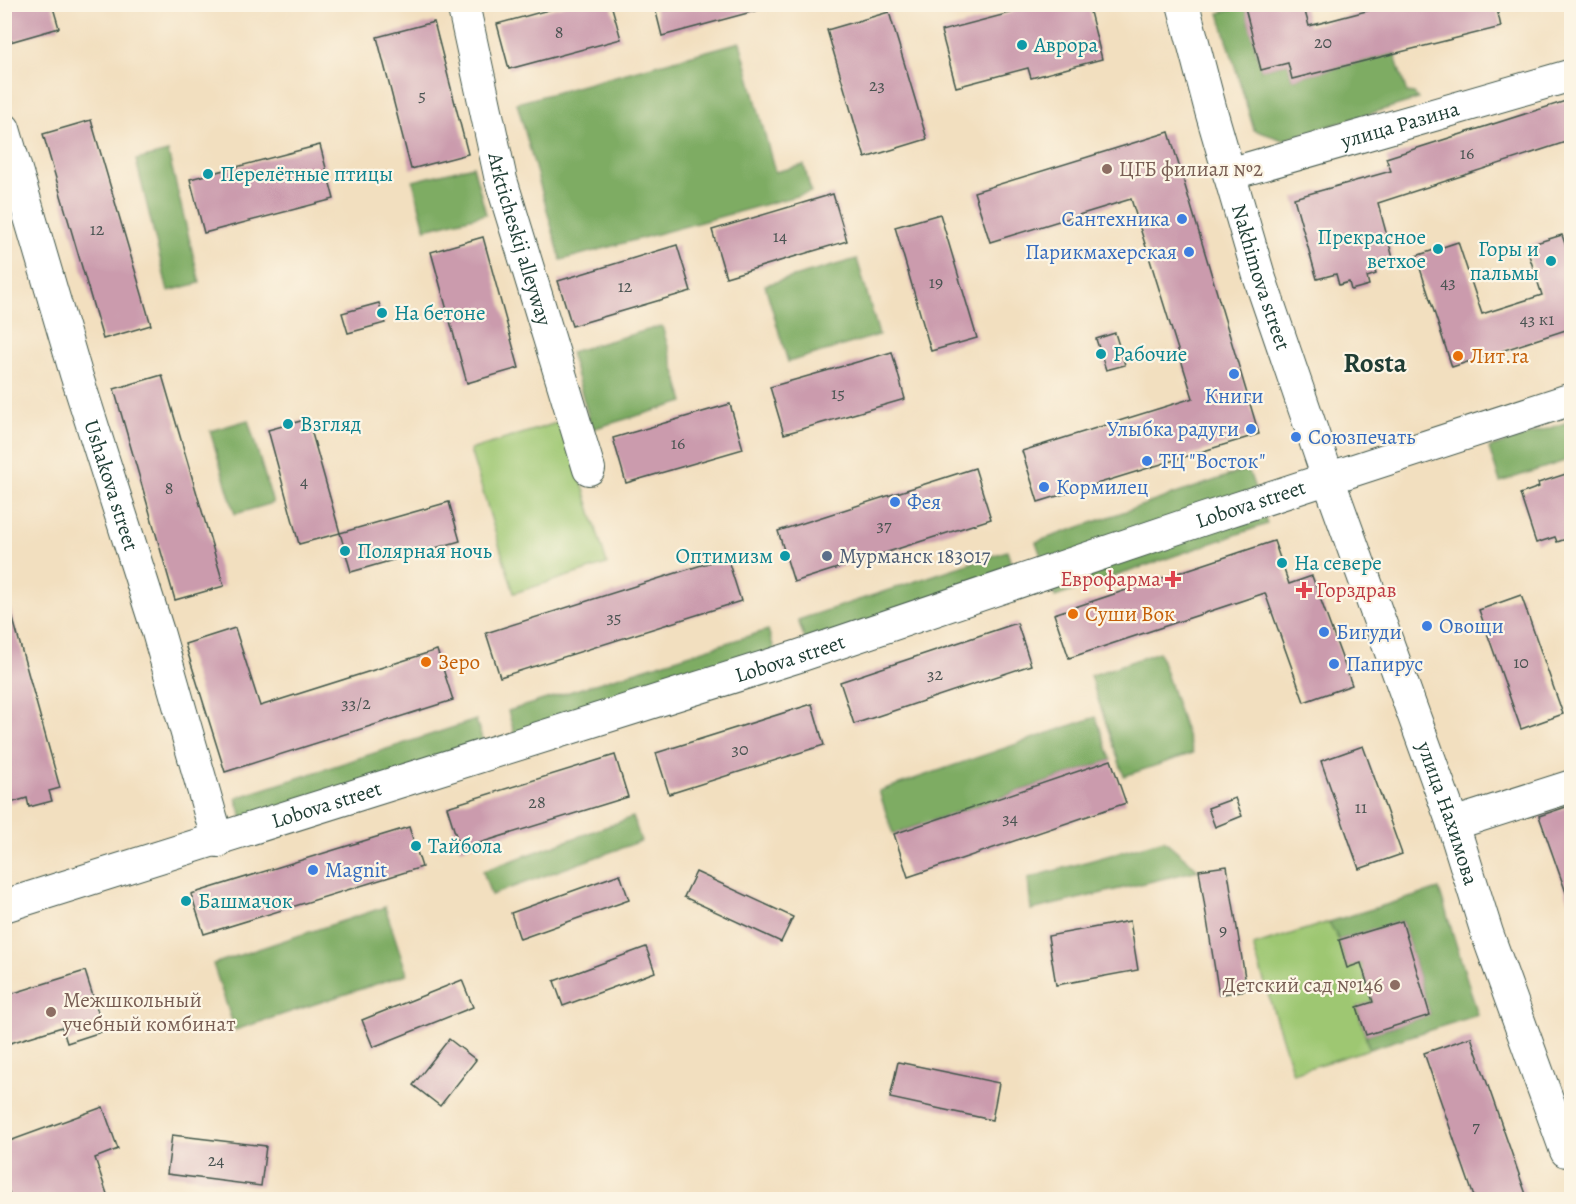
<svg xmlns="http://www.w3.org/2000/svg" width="1576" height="1204" font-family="Alegreya,serif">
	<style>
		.green { fill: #9ec772; stroke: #5e8253; stroke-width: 1.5 }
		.forest { fill: #7eac64; stroke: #4e744c; stroke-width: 1.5 }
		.building { fill: #cb9bad }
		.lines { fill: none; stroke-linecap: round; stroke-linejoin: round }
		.minor-casing { stroke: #3f5549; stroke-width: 34 }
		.minor { stroke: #fff; stroke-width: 32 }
		.culture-dot { fill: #0f9aa8; stroke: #fcf5e5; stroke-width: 2 }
		.education-dot { fill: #8d6e63; stroke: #fcf5e5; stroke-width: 2 }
		.shop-dot { fill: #3f7fe0; stroke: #fcf5e5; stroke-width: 2 }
		.food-dot { fill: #e8710a; stroke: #fcf5e5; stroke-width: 2 }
		.service-dot { fill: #5c6f8a; stroke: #fcf5e5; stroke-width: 2 }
		.health-dot { fill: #e0444e; stroke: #fcf5e5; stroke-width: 2 }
		.labels { text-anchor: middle; stroke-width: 4.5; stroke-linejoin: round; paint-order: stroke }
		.number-label { font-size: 18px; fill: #4a5452 }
		.culture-label { font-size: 21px; fill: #0d838f; stroke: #fcf5e5; text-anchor: start }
		.street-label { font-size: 21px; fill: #1f3d34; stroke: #fcf5e5 }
		.education-label { font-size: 21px; fill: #785e54; stroke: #fcf5e5; text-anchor: start }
		.shop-label { font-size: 21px; fill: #366cbe; stroke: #fcf5e5; text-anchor: start }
		.food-label { font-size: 21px; fill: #c56008; stroke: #fcf5e5; text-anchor: start }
		.service-label { font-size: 21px; fill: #4e5e75; stroke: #fcf5e5; text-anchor: start }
		.health-label { font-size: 21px; fill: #be3a42; stroke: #fcf5e5; text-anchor: end }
		.district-label { font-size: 27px; font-weight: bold; fill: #1f3d34; stroke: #fcf5e5 }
	</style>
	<rect width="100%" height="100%" fill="#fcf5e5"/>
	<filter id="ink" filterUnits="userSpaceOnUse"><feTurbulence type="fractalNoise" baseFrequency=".0167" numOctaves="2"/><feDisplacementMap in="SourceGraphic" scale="12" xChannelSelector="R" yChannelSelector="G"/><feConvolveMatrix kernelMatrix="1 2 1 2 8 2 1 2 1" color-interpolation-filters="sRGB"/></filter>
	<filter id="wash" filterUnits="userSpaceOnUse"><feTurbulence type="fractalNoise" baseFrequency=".008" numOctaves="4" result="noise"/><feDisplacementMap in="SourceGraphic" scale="24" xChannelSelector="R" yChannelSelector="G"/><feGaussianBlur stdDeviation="1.35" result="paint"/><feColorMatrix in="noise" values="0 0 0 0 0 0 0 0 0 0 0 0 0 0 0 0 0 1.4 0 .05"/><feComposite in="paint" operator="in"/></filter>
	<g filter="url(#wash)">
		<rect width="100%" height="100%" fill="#f2dfbf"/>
		<!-- green -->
		<g class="green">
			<path d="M563 421 607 564 514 593 470 450Z"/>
			<path d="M1329 922 1339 940 1347 967 1361 963 1373 1002 1357 1007 1369 1049 1293 1073 1253 946Z"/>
		</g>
		<!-- forest -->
		<g class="forest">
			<path d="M1245 6 1261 70 1288 63 1292 79 1394 53 1407 93 1414 94 1418 99 1283 140 1254 130 1219 13Z"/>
			<path d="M740 42 775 172 804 165 811 192 561 260 517 103Z"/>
			<path d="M168 152 200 283 168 291 136 160Z"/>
			<path d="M473 166 486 214 425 229 413 181Z"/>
			<path d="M857 259 879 335 788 362 765 285Z"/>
			<path d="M662 326 684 402 592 429 570 352Z"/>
			<path d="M248 420 273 503 235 514 210 431Z"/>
			<path d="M1571 421V459L1500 482 1489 448Z"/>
			<path d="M1248 469 1257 494 1045 567 1036 542Z"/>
			<path d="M1262 507 1267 524 1055 597 1049 580Z"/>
			<path d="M1007 551 1015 576 807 645 798 620Z"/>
			<path d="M768 630 776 655 515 736 508 711Z"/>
			<path d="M1159 652 1193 753 1124 776 1090 676Z"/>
			<path d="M1096 717 1111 760 893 834 879 791Z"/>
			<path d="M476 720 484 745 244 823 236 798Z"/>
			<path d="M633 817 641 841 491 895 483 871Z"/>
			<path d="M1164 840 1199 870 1031 910 1028 878Z"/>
			<path d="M1439 889 1478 1015 1369 1049 1366 1035 1430 1015 1402 921 1339 940 1329 922Z"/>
			<path d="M385 907 407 974 235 1030 213 964Z"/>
		</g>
		<g id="blocks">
			<!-- building -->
			<g class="building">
				<path d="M4 4H52L59 28 10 42 4 25Z"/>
				<path d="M570 4H611L621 39 509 69 497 24Z"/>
				<path d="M654 4H758L759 10 662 36Z"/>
				<path d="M1012 4H1088L1102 59 1031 78 1028 68 956 87 941 31 1014 12Z"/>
				<path d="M1244 4H1303L1309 26 1393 4H1496L1501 27 1292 79 1288 63 1261 70Z"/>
				<path d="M889 12 927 139 865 158 827 30Z"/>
				<path d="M434 22 468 154 411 169 377 37Z"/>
				<path d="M1572 99V140L1378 203 1393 258 1373 264 1376 274 1367 277 1369 285 1351 290 1349 282 1339 285 1336 274 1317 279 1294 198 1391 171 1386 158Z"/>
				<path d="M91 120 151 325 103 339 43 134Z"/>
				<path d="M1169 132 1259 434 1038 502 1022 451 1193 398 1131 199 990 242 974 192Z"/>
				<path d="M320 145 334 199 204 233 190 179Z"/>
				<path d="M833 194 847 241 726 277 712 230Z"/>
				<path d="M940 214 977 338 931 351 895 227Z"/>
				<path d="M1562 235 1572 264V328L1452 367 1416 256 1458 242 1482 314 1542 295 1526 246Z"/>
				<path d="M483 237 519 368 467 383 431 252Z"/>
				<path d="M677 245 691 291 572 326 558 281Z"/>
				<path d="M379 303 385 323 348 333 342 313Z"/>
				<path d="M1115 333 1125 365 1106 370 1096 339Z"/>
				<path d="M892 352 905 399 784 434 770 387Z"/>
				<path d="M162 375 224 586 175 600 114 389Z"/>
				<path d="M730 404 743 449 626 483 613 438Z"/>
				<path d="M308 419 340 533 299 544 268 430Z"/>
				<path d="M975 468 991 519 794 582 778 531Z"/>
				<path d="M1572 472V537L1557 542 1555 537 1536 543 1520 494 1539 487 1538 483Z"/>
				<path d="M449 502 460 541 351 572 340 533Z"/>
				<path d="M1274 541 1289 584 1312 576 1352 685 1304 702 1265 593 1069 658 1054 614Z"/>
				<path d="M727 557 741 601 500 677 486 633Z"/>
				<path d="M1521 595 1563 714 1521 729 1479 610Z"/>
				<path d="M10 608 60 788 49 791 52 801 29 807 27 798 10 803 9 798 4 800V609Z"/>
				<path d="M1017 623 1031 665 854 724 840 682Z"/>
				<path d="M235 628 260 706 437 650 453 700 225 772 185 644Z"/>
				<path d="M812 704 824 745 669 794 656 753Z"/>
				<path d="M1363 746 1402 854 1359 869 1321 761Z"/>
				<path d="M615 755 628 797 460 849 447 807Z"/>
				<path d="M1111 760 1126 803 908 877 894 834Z"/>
				<path d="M1235 798 1242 816 1215 827 1208 808Z"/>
				<path d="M1572 805V901H1569L1539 816Z"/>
				<path d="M409 827 422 867 204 934 191 894Z"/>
				<path d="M1227 866 1247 990 1219 995 1199 870Z"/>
				<path d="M696 872 793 917 781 942 684 897Z"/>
				<path d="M620 874 629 900 520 939 511 913Z"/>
				<path d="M1130 921 1138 970 1056 985 1048 936Z"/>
				<path d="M1402 921 1430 1015 1366 1035 1357 1007 1373 1002 1361 963 1347 968 1339 940Z"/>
				<path d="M646 947 655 972 563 1006 554 981Z"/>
				<path d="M85 971 104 1031 67 1043 62 1027 4 1045V996Z"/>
				<path d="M462 980 473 1007 373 1047 362 1020Z"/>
				<path d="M1471 1037 1528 1200H1475L1424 1053Z"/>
				<path d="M449 1039 476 1060 440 1106 413 1085Z"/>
				<path d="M898 1062 999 1083 992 1120 890 1098Z"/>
				<path d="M103 1107 118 1149 95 1158 109 1200H12L4 1179V1143Z"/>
				<path d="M172 1135 266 1146 261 1186 167 1174Z"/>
			</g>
		</g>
	</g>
	<g filter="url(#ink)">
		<use href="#blocks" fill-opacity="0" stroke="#3f5549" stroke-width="1.5"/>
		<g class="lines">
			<defs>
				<g id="minor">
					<path id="s1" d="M463 4 501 180 589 469"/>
					<path id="s2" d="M1183 4 1211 111 1259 276 1328 478 1453 824 1487 933 1566 1151 1572 1152"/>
					<path id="s3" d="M4 129 76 374 158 632 218 841"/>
					<path id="s4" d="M1229 174 1572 75"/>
					<path d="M1453 824 1572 786"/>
					<path id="s5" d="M4 906 799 656 1204 519 1572 399"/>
				</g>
			</defs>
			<!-- minor casing -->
			<use href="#minor" class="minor-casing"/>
			<!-- minor -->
			<use href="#minor" class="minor"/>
		</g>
	</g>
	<!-- markers -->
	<g class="culture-dot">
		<circle cx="1022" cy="45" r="6"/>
		<circle cx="208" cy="174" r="6"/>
		<circle cx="1438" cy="249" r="6"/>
		<circle cx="1551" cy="261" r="6"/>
		<circle cx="382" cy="313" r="6"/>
		<circle cx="1101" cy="354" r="6"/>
		<circle cx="288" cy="424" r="6"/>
		<circle cx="345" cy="551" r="6"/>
		<circle cx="785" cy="556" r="6"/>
		<circle cx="1282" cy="563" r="6"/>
		<circle cx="416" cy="846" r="6"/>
		<circle cx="186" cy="901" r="6"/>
	</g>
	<g class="education-dot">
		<circle cx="1107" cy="169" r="6"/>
		<circle cx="1395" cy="985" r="6"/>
		<circle cx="51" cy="1012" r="6"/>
	</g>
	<g class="shop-dot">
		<circle cx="1182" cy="219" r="6"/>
		<circle cx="1189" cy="252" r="6"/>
		<circle cx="1234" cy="374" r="6"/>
		<circle cx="1251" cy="429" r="6"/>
		<circle cx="1296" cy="437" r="6"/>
		<circle cx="1147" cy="461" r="6"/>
		<circle cx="1044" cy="487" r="6"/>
		<circle cx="895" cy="502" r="6"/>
		<circle cx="1427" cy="626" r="6"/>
		<circle cx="1324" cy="632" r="6"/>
		<circle cx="1334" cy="664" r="6"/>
		<circle cx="313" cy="870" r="6"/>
	</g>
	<g class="food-dot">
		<circle cx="1458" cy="356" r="6"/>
		<circle cx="1073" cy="614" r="6"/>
		<circle cx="426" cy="662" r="6"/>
	</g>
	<circle class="service-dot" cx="827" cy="556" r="6"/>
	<g class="health-dot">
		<path d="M1170 570h6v6h6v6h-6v6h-6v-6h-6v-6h6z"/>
		<path d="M1301 581h6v6h6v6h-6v6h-6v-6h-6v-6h6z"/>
	</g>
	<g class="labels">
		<!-- number labels -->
		<g class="number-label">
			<text x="559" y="38">8</text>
			<text x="1323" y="48">20</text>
			<text x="877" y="91">23</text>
			<text x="422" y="101">5</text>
			<text x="1467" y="159">16</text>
			<text x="97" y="235">12</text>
			<text x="780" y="242">14</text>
			<text x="936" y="288">19</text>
			<text x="1448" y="288">43</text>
			<text x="625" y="292">12</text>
			<text x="1537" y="325">43 к1</text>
			<text x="838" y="399">15</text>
			<text x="678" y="449">16</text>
			<text x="304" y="487">4</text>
			<text x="169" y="494">8</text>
			<text x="884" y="531">37</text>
			<text x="614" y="623">35</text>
			<text x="1521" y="668">10</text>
			<text x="935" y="680">32</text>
			<text x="356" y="709">33/2</text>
			<text x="740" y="755">30</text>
			<text x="537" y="808">28</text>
			<text x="1361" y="813">11</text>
			<text x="1010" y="824">34</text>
			<text x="1223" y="936">9</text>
			<text x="1476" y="1132">7</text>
			<text x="216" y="1166">24</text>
		</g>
		<!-- culture labels -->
		<g class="culture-label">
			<text x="1034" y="52">Аврора</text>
			<text x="220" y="181">Перелётные птицы</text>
			<text x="1426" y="244" text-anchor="end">Прекрасное<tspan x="1426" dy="24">ветхое</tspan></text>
			<text x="1539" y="256" text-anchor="end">Горы и<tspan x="1539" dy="24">пальмы</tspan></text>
			<text x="394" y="320">На бетоне</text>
			<text x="1113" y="361">Рабочие</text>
			<text x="300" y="431">Взгляд</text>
			<text x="357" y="558">Полярная ночь</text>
			<text x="773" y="563" text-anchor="end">Оптимизм</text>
			<text x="1294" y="570">На севере</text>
			<text x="428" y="853">Тайбола</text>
			<text x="198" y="908">Башмачок</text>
		</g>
		<!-- street labels -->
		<g class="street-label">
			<text dy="7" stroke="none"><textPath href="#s4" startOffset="178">улица Разина</textPath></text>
			<text dy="7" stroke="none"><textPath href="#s1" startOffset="242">Arkticheskij alleyway</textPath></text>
			<text dy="7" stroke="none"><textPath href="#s2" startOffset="284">Nakhimova street</textPath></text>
			<text dy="7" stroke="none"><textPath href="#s3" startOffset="372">Ushakova street</textPath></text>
			<text dy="7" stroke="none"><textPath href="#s5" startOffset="1310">Lobova street</textPath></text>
			<text dy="7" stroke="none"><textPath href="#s5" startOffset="824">Lobova street</textPath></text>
			<text dy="7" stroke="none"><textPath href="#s5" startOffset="338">Lobova street</textPath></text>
			<text dy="7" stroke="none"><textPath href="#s2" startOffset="852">улица Нахимова</textPath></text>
		</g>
		<!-- education labels -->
		<g class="education-label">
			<text x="1119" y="176">ЦГБ филиал №2</text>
			<text x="1383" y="992" text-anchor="end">Детский сад №146</text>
			<text x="63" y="1007">Межшкольный<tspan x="63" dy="24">учебный комбинат</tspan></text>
		</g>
		<!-- shop labels -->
		<g class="shop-label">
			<text x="1170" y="226" text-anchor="end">Сантехника</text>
			<text x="1177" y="259" text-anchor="end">Парикмахерская</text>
			<text x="1234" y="403" text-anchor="middle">Книги</text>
			<text x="1239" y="436" text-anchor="end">Улыбка радуги</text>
			<text x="1308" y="444">Союзпечать</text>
			<text x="1159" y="468">ТЦ "Восток"</text>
			<text x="1056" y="494">Кормилец</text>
			<text x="907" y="509">Фея</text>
			<text x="1439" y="633">Овощи</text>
			<text x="1336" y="639">Бигуди</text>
			<text x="1346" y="671">Папирус</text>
			<text x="325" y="877">Magnit</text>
		</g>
		<!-- food labels -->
		<g class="food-label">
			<text x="1470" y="363">Лит.ra</text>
			<text x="1085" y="621">Суши Вок</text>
			<text x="438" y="669">Зеро</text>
		</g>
		<!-- service labels -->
		<g class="service-label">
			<text x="839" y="563">Мурманск 183017</text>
		</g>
		<!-- health labels -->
		<g class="health-label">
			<text x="1161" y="586">Еврофарма</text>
			<text x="1316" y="597" text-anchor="start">Горздрав</text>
		</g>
		<!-- district labels -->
		<g class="district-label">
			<text x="1375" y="372">Rosta</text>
		</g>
	</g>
	<!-- margin -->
	<rect width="1576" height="1204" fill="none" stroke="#fcf5e5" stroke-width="24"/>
</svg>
